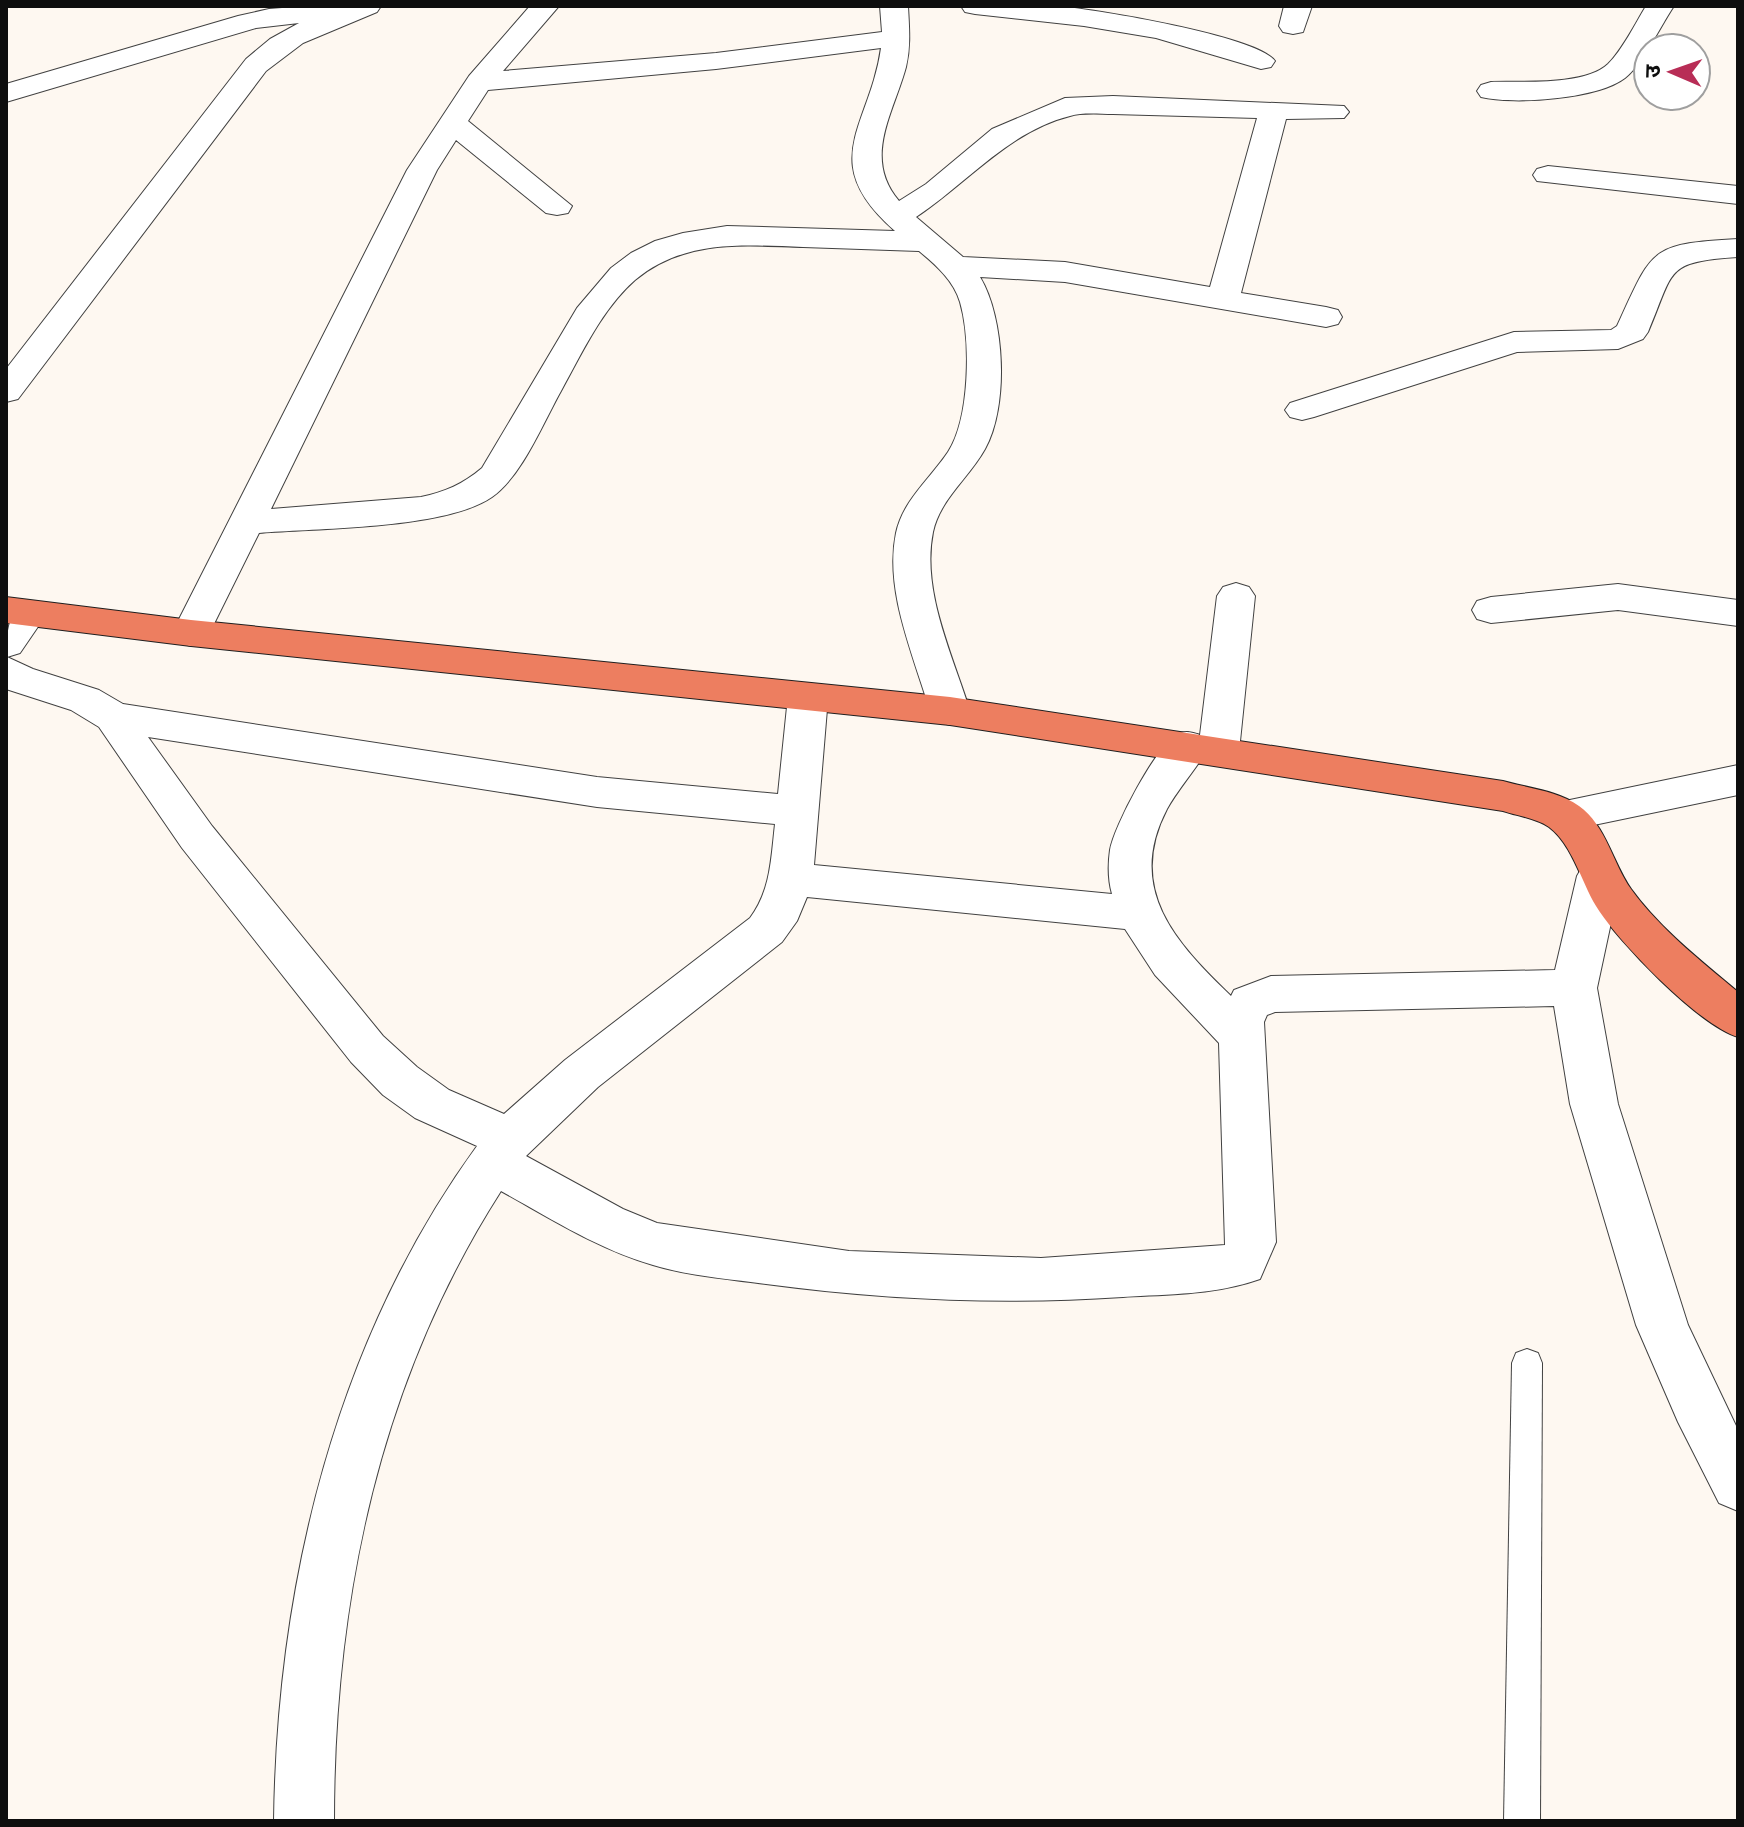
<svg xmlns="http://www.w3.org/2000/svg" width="1744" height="1827" font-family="'Noto Serif','Noto Sans Devanagari',serif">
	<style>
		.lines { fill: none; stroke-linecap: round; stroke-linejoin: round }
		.lane-casing { stroke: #414141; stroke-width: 2 }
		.street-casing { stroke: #414141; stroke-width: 2 }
		.highway-casing { stroke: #1f1f1f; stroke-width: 2 }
		.lane { fill: #fff; fill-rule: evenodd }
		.street { fill: #fff; fill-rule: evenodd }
		.highway { fill: #ed7e60; fill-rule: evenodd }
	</style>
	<rect width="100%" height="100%" fill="#fef8f1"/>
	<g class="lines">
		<defs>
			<path id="lane" d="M1527 1349 1538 1353 1542 1363 1540 1821H1504L1512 1363 1516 1353Z"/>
			<g id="street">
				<path d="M308 6H381L377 12 303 43 266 71 18 399 6 402V369L246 59 270 39 299 23 256 28 6 102V84L238 16 269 9Z"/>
				<path d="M530 6H559L503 71 716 53 882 32 880 6H908C909 27 911 46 906 67 894 112 862 158 899 201L926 184 992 129 1065 98 1113 96 1344 106 1349 112 1344 118 1286 119 1241 293 1326 307 1338 310 1342 317 1338 324 1326 327 1065 282 980 277C1005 318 1009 406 985 449 969 478 940 499 933 532 921 591 953 656 970 711L964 721 950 725 936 721 930 711C914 656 884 591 896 533 903 500 930 479 948 452 970 418 971 340 960 302 954 281 936 265 919 251 880 250 842 248 803 247 743 245 684 239 635 280 602 309 582 353 561 391 543 423 522 476 492 497 446 529 318 528 259 533L205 642 191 646 177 642 172 633 407 170 469 76ZM881 48C870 127 815 161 895 231L727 226 683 233 655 241 631 253 611 268 577 308 482 468C463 484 445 492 421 497L271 509 437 170 456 140 546 213 557 215 568 213 572 206 468 121 488 90 716 69ZM1113 114 1257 118 1210 287 1065 262 963 257 916 217C966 184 1009 131 1070 116 1083 112 1099 114 1113 114Z"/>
				<path d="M961 6C992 6 1024 4 1055 6 1090 8 1258 36 1275 61L1271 67 1261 69 1156 38 1084 26 975 14 965 12Z"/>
				<path d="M1284 6H1312L1303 32 1293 34 1283 32 1279 26Z"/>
				<path d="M1646 6H1674C1661 25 1642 65 1625 78 1598 99 1514 105 1481 97L1477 91 1481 85 1491 82C1521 81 1585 86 1608 64 1623 49 1635 24 1646 6Z"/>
				<path d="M1548 166 1738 186V204L1537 181 1533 175 1537 169Z"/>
				<path d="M1738 239V257C1664 262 1675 269 1648 332L1643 339 1618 349 1517 352 1314 417 1302 420 1290 417 1285 410 1290 403 1514 332 1611 330 1617 326C1653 248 1649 244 1738 239Z"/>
				<path d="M1236 583 1249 587 1255 596 1239 751 1233 761 1219 766 1202 758C1191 775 1177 791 1167 809 1125 889 1176 943 1231 996L1234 990 1271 976 1555 970 1577 876 1584 864 1599 860 1614 864 1621 876 1597 988 1618 1104 1688 1325 1738 1430V1511L1719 1503 1678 1422 1636 1325 1570 1104 1554 1006 1275 1012 1267 1015 1264 1022 1276 1242 1260 1279C1215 1295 1169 1294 1123 1297 1003 1305 885 1300 766 1284 729 1279 689 1276 653 1265 598 1249 550 1218 501 1191 380 1380 334 1599 334 1821H274C277 1584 336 1340 477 1146L415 1118 383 1095 351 1062 182 848 99 727 71 710 6 689C6 657 0 589 43 603L48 612 20 653 7 657 33 669 99 690 123 704 597 777 778 794 788 697 794 687 808 683 822 687 828 697 814 865 1112 894C1108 880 1108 864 1110 850 1114 826 1156 747 1176 735 1184 730 1192 732 1200 735L1217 596 1223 587ZM148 737 597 807 775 824C771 858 771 890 750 918L565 1060 504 1114 449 1090 417 1067 383 1036 212 826ZM807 897 1125 929 1155 975 1219 1043 1225 1245 1041 1258 849 1251 657 1223 623 1209 526 1156 598 1087 782 942 797 921Z"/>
				<path d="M1618 584 1738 600V626L1618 610 1491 623 1477 619 1472 610 1477 601 1491 597Z"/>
				<path d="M1738 765V795L1565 831 1550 827 1544 816 1550 805 1565 801Z"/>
			</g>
			<path id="highway" d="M6 597 191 620 950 697 1503 781C1527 788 1559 791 1579 806 1606 825 1613 864 1631 889 1660 929 1701 961 1738 992V1037C1699 1025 1618 942 1596 906 1581 881 1572 844 1549 827 1536 818 1518 816 1503 811L950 725 191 646 6 623Z"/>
		</defs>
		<!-- lane casing -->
		<use href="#lane" class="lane-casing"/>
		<!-- street casing -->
		<use href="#street" class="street-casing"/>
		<!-- highway casing -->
		<use href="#highway" class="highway-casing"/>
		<!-- lane -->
		<use href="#lane" class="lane"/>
		<!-- street -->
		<use href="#street" class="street"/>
		<!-- highway -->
		<use href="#highway" class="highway"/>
	</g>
	<!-- border -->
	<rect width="1744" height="1827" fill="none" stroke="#0e0e0e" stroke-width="16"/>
	<!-- north arrow -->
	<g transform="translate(1672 72) rotate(272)"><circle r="38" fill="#ffffff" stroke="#9f9f9f" stroke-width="2"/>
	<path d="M0-6L14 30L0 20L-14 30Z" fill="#b82d56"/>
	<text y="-12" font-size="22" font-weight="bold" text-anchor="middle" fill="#0e0e0e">उ</text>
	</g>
</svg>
